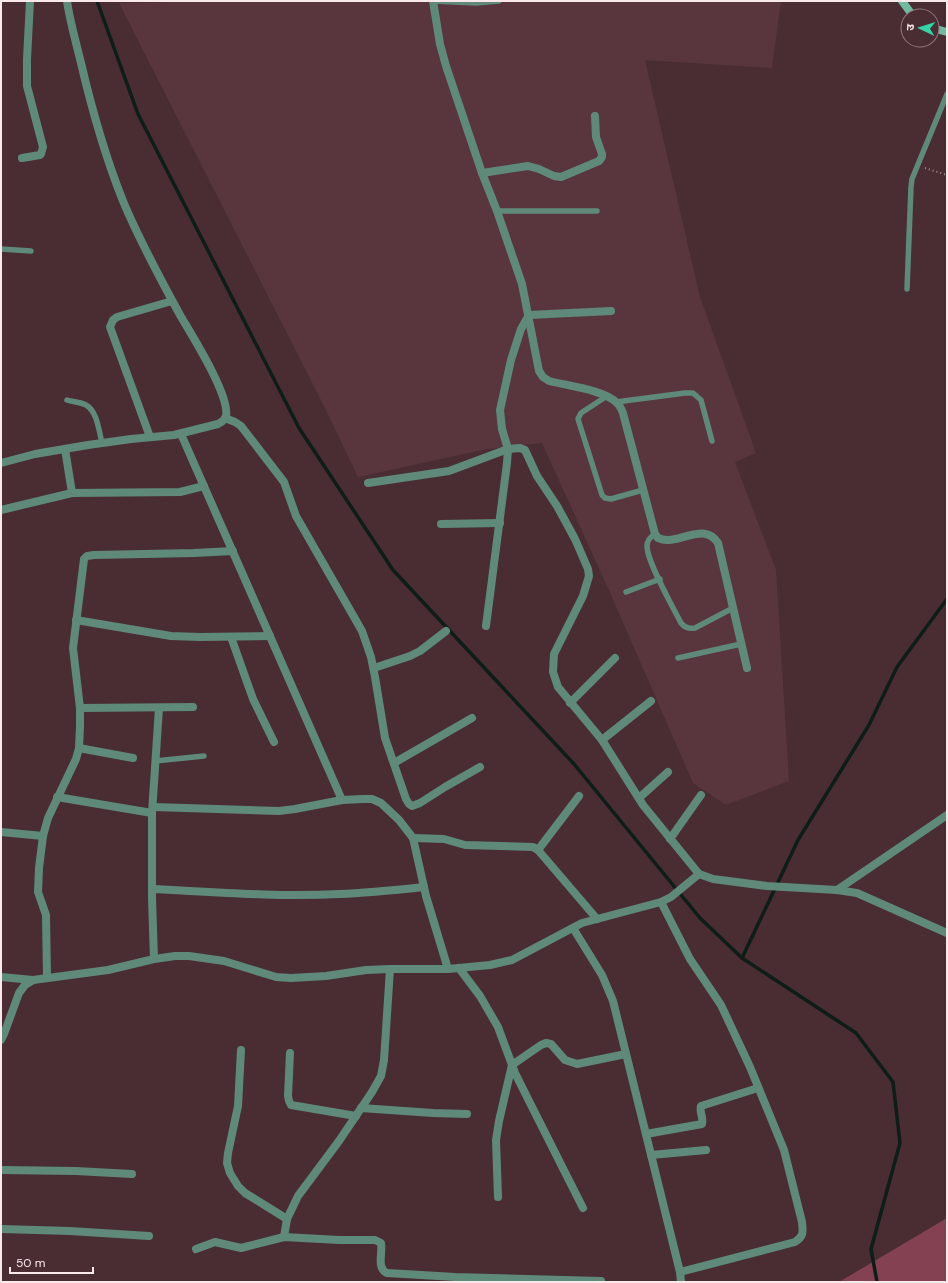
<svg xmlns="http://www.w3.org/2000/svg" width="948" height="1283" font-family="'DM Sans','Noto Sans Devanagari',sans-serif">
	<style>
		.built { fill: #59363e }
		.green { fill: #844152 }
		.lines { fill: none; stroke-linecap: round; stroke-linejoin: round }
		.stream { stroke: #0e1d17; stroke-width: 3.5 }
		.path { stroke: #a48d91; stroke-width: 2; stroke-dasharray: 1 3; stroke-linecap: butt }
		.lane { stroke: #5f8a7a; stroke-width: 5.5 }
		.street { stroke: #5f8a7a; stroke-width: 8 }
		.secondary { stroke: #72b99f; stroke-width: 8 }
	</style>
	<rect width="100%" height="100%" fill="#492d33"/>
	<!-- built -->
	<path class="built" d="M223 1H781L772 68 645 60 700 297 756 453 735 462 776 570 789 781 726 805 693 783 608 588 542 443 487 449 358 477 325 408 119 3Z"/>
	<!-- green -->
	<path class="green" d="M947 1218V1282H839Z"/>
	<g class="lines">
		<!-- stream -->
		<g class="stream">
			<path d="M97 1 138 114 299 428 393 570 574 764 700 918 742 958 856 1033 893 1082 900 1143 871 1249 877 1282"/>
			<path d="M742 958 798 840 869 725 897 667 947 599"/>
		</g>
		<!-- path -->
		<path class="path" d="M925 168 947 175"/>
		<!-- lane -->
		<g class="lane">
			<path d="M433 1 476 3 499 1"/>
			<path d="M497 211H597"/>
			<path d="M1 249 31 251"/>
			<path d="M907 289 911 187 912 179 947 94"/>
			<path d="M607 396 581 413 578 419 602 495 605 498 611 499 643 490"/>
			<path d="M67 400C73 402 80 402 86 405 97 411 99 431 102 443"/>
			<path d="M616 402 685 393H693L701 400 712 441"/>
			<path d="M655 534C650 537 647 540 647 546 647 562 673 607 681 623 685 628 689 629 695 628L733 608"/>
			<path d="M626 592 660 579"/>
			<path d="M678 658 741 644"/>
			<path d="M155 761 204 756"/>
		</g>
		<!-- street -->
		<g class="street">
			<path d="M433 1 440 44 446 66 482 173 497 211 522 284 539 371 543 377 549 381C568 386 605 390 617 403 621 407 623 412 624 417L655 534 658 538C678 547 703 520 718 543L747 668"/>
			<path d="M22 158 40 155 41 154 43 147 27 86V59L30 1"/>
			<path d="M482 173 528 166 539 169 554 176 561 177 599 161 602 157V154L596 137 595 116"/>
			<path d="M225 418 235 422 241 426 284 482 296 516 362 631 371 657 375 677 385 738 406 799 409 804 412 806 420 803 445 787 480 767"/>
			<path d="M181 434 342 800"/>
			<path d="M150 437 110 327 113 320 117 317 172 301"/>
			<path d="M65 449 72 493"/>
			<path d="M1 463 35 454 88 445 131 439 174 435 218 424C222 422 225 420 226 416 230 395 191 334 180 315 160 278 139 240 123 201 105 156 92 110 81 63 76 42 70 22 67 1"/>
			<path d="M368 483 449 471 508 449 520 448 525 450 537 476 557 506 575 539 588 569 589 576 583 596 554 654 553 672 558 687 602 740 643 805 699 874 713 879 767 886 837 890 857 893 947 933"/>
			<path d="M1 510 72 493 180 492 204 486"/>
			<path d="M441 524 500 523"/>
			<path d="M76 620 171 636 200 637 270 636"/>
			<path d="M486 626 507 463 508 449 502 429 500 410 511 360 521 329 529 315 611 311"/>
			<path d="M231 637 253 699 274 742"/>
			<path d="M374 668 410 656 420 651 446 631"/>
			<path d="M570 703 615 658"/>
			<path d="M80 708 193 707"/>
			<path d="M602 740 651 701"/>
			<path d="M79 748 133 758"/>
			<path d="M394 763 472 718"/>
			<path d="M57 797 152 813"/>
			<path d="M639 798 668 772"/>
			<path d="M153 807 279 811 295 809 342 800 363 799H372L381 803 399 820 413 838 426 896 448 969"/>
			<path d="M1 832 43 836"/>
			<path d="M413 838 444 839 465 845 533 847 538 850 597 919"/>
			<path d="M670 839 701 795"/>
			<path d="M538 850 579 796"/>
			<path d="M152 889C214 892 276 897 339 894 367 893 396 890 424 887"/>
			<path d="M837 890 947 815"/>
			<path d="M661 902 690 959 721 1005 750 1067 784 1150 802 1222C803 1232 804 1236 795 1242L680 1272"/>
			<path d="M573 928 602 975 613 1001 680 1272 681 1282"/>
			<path d="M154 959 152 898V813L159 708"/>
			<path d="M459 968 480 996 498 1027 515 1073 528 1099 583 1208"/>
			<path d="M1 977 33 980"/>
			<path d="M47 977 46 915 38 892 39 868 43 836 48 818 76 759 79 748 80 726V708L73 648 84 559 87 556 94 555 194 553 233 551"/>
			<path d="M1 1040 4 1034 19 993 25 985 33 980 108 970 154 959 175 956H189L224 961 276 977 291 978 326 976 366 970 390 969H448L490 965 512 960 582 923 661 902 671 897 699 874"/>
			<path d="M241 1050 238 1106 228 1153 227 1163 230 1173 238 1186 245 1193 287 1219"/>
			<path d="M290 1053 288 1096 289 1101 291 1105 356 1116"/>
			<path d="M361 1108 433 1113 467 1114"/>
			<path d="M646 1134 702 1124C704 1118 699 1112 701 1106L758 1088"/>
			<path d="M651 1155 706 1150"/>
			<path d="M1 1170 76 1171 132 1174"/>
			<path d="M498 1197 496 1140 499 1121 512 1065 541 1045 546 1043 551 1044 565 1060 577 1064 626 1054"/>
			<path d="M1 1229 70 1231 149 1236"/>
			<path d="M284 1237 287 1219 298 1196 339 1141 372 1092 381 1076 384 1060 390 969"/>
			<path d="M196 1249 215 1242 241 1248 284 1237 339 1240H375L381 1243C383 1253 376 1268 387 1273L455 1277 601 1281"/>
		</g>
		<!-- secondary -->
		<g class="secondary">
			<path d="M902 1 913 16"/>
			<path d="M932 28 947 32"/>
		</g>
	</g>
	<!-- border -->
	<rect width="948" height="1283" fill="none" stroke="#fbe8eb" stroke-width="4"/>
	<!-- north arrow -->
	<g transform="translate(920 28) rotate(274)"><circle r="19" fill="#492d33" stroke="#90787d"/>
	<path d="M0-3L7 15L0 10L-7 15Z" fill="#35d4a7"/>
	<text y="-6" font-size="11" font-weight="bold" text-anchor="middle" fill="#fbe8eb">उ</text>
	</g>
	<!-- scale -->
	<path d="M10 1267v6h83v-6" fill="none" stroke="#fbe8eb" stroke-width="2"/>
	<text x="16" y="1267" font-size="12" fill="#fbe8eb" stroke="#492d33" stroke-width="3" paint-order="stroke">50 m</text>
</svg>
